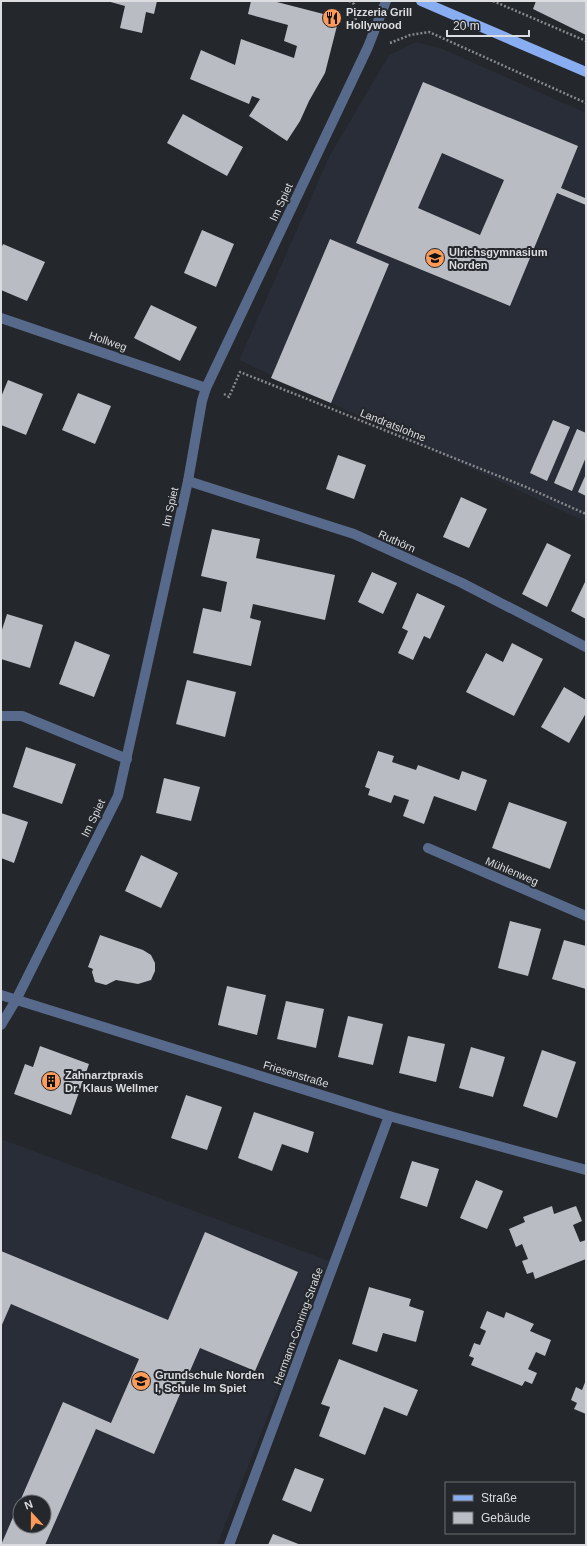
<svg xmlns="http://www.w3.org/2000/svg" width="587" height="1546" font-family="Arial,sans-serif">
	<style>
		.built { fill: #282d37; fill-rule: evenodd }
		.building { fill: #b9bcc2; fill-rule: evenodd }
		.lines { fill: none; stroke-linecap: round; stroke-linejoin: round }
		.path { stroke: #86888c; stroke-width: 2.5; stroke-dasharray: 2 2; stroke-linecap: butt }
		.minor { stroke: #586a8b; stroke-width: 10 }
		.major { stroke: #89adf1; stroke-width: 10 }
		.labels { text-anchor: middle; stroke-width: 4; stroke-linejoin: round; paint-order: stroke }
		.poi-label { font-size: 11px; font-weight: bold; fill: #dbdde0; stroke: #24272b; text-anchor: start }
		.street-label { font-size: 11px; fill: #dbdde0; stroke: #24272b }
	</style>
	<rect width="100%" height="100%" fill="#24272b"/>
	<!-- built -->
	<g class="built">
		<path d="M416 42 443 49 586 113V522L239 360 330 155 389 55Z"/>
		<path d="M1 1139 329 1261 217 1545H1ZM20 1502H44V1526H20Z"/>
	</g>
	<!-- building -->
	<g class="building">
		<path d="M107 1H157L154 14 146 12 142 33 120 28 125 6Z"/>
		<path d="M251 1H273L339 18 325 73 309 101 300 121 287 141 249 116 260 99 252 96 249 104 190 79 201 50 235 65 241 39 294 58 297 46 284 41 288 25 248 14Z"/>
		<path d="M536 1H586V35L533 9Z"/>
		<path d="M423 82 578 146 561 188 585 198 586 195V205L557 193 510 306 356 243ZM442 153 504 180 480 235 418 208Z"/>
		<path d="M183 114 243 147 227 176 167 143Z"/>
		<path d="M202 230 234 244 216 287 184 273Z"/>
		<path d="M330 239 389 264 331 403 271 378Z"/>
		<path d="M3 244 45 262 27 301 1 290V249Z"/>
		<path d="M151 305 197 327 180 361 134 338Z"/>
		<path d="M8 380 43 394 26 435 1 425V397Z"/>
		<path d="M78 393 111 406 95 444 62 430Z"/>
		<path d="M553 420 570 427 547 481 530 473Z"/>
		<path d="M577 429 586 433V457L572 491 554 483Z"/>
		<path d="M338 455 366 465 354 499 326 489Z"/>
		<path d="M586 474V496L578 492Z"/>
		<path d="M461 497 487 509 469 548 443 537Z"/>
		<path d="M212 529 260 539 256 558 335 575 325 620 253 604 250 618 261 621 251 666 193 653 203 608 221 612 227 582 201 576Z"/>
		<path d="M547 543 571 555 547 607 522 594Z"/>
		<path d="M372 572 397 583 383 614 358 602Z"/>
		<path d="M586 580V619L571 611Z"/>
		<path d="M417 593 445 606 430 639 424 636 413 660 398 653 408 631 402 628Z"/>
		<path d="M7 614 43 625 30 668 1 659V633Z"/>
		<path d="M75 641 110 655 94 697 59 684Z"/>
		<path d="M512 643 543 659 514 716 466 692 486 653 503 662Z"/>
		<path d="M187 680 236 692 225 737 176 724Z"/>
		<path d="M564 687 586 700V713L569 743 541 727Z"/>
		<path d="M26 747 76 764 62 804 13 787Z"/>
		<path d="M378 751 394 756 392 762 416 770 418 765 459 780 462 771 487 780 476 811 434 796 424 824 403 816 409 800 394 795 391 803 368 795 370 789 365 787Z"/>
		<path d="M164 778 200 787 191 821 156 813Z"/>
		<path d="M509 802 567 822 550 869 492 848Z"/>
		<path d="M1 813 28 822 14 863 1 858Z"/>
		<path d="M141 855 178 873 161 908 125 891Z"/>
		<path d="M510 921 541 929 528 976 498 968Z"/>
		<path d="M100 935 143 950 151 955 155 963V971L151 980 138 984 116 980 106 985 95 982 92 972 93 969 88 967Z"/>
		<path d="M564 940 586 946V989L552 979Z"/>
		<path d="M227 986 266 995 257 1035 218 1025Z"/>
		<path d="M286 1001 324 1009 316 1048 277 1039Z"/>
		<path d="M348 1016 383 1024 373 1065 338 1057Z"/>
		<path d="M408 1036 445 1044 436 1082 399 1073Z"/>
		<path d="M40 1046 89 1064 71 1115 14 1094 25 1064 33 1067Z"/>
		<path d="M471 1047 505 1057 493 1097 459 1088Z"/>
		<path d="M542 1050 576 1062 557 1118 523 1106Z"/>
		<path d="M186 1095 222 1107 207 1150 171 1138Z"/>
		<path d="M254 1112 314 1132 308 1153 282 1144 272 1171 238 1158Z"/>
		<path d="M412 1161 439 1169 427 1207 400 1198Z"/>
		<path d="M476 1180 503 1191 487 1229 460 1218Z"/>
		<path d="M552 1206 554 1214 576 1206 582 1221 573 1225 580 1242 586 1240V1259L535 1279 533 1272 527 1274 522 1261 528 1259 522 1244 516 1247 509 1229 525 1222 523 1217Z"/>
		<path d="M205 1232 298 1272 255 1371 200 1348 154 1454 96 1429 45 1545H1L63 1402 111 1423 139 1359 11 1304 1 1327V1251L168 1320ZM20 1502H44V1526H20Z"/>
		<path d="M369 1287 411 1299 409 1306 424 1311 416 1342 383 1333 377 1352 352 1344Z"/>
		<path d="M487 1311 504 1318 506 1312 534 1324 530 1331 551 1340 545 1356 536 1352 528 1369 537 1373 532 1384 525 1381 522 1386 471 1365 474 1358 469 1356 474 1343 480 1345 486 1331 480 1328Z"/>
		<path d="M339 1359 418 1390 407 1416 384 1407 365 1455 319 1436 330 1407 321 1404Z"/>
		<path d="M586 1380V1414L574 1409 577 1403 571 1400 576 1387 582 1390Z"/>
		<path d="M295 1468 324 1479 311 1512 282 1500Z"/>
		<path d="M273 1534 301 1545H268Z"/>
	</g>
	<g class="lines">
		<!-- path -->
		<g class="path">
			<path d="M349 1 354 4 356 23"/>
			<path d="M493 1 586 41"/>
			<path d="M390 43 410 35 429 32 586 103"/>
			<path d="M224 394 229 397 240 372 526 487 586 514"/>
		</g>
		<!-- minor -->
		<g class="minor">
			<path d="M1 318 206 388"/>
			<path d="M188 481 354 534 462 583 586 647"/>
			<path d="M1 716H22L127 759"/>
			<path d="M428 848 586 916"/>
			<path d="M1 995 389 1116 586 1170"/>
			<path d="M1 1025 16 1000 118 796 188 481 202 401 206 388 368 47 386 1"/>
			<path d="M229 1545 389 1116"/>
		</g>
		<!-- major -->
		<path class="major" d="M421 1 586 72"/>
	</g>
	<!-- icons -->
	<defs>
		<symbol id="restaurant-disc" viewBox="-11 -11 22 22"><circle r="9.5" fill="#fe9b59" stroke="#24272b"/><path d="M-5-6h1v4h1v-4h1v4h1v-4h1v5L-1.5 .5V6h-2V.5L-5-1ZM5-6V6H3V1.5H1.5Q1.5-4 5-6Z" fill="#111"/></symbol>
		<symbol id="school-disc" viewBox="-11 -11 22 22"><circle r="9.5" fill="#fe9b59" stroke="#24272b"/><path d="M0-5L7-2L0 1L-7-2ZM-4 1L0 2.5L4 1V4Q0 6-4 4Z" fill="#111"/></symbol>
		<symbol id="building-disc" viewBox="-11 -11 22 22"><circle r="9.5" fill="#fe9b59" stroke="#24272b"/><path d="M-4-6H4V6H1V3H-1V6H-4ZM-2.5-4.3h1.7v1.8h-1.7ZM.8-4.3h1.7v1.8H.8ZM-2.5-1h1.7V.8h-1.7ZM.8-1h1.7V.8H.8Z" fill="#111"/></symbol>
	</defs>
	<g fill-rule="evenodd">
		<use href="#restaurant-disc" x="321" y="7" width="22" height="22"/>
		<use href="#school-disc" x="424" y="247" width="22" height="22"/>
		<use href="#building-disc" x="40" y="1070" width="22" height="22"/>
		<use href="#school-disc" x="130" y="1370" width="22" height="22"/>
	</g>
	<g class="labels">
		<!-- poi labels -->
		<g class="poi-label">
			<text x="346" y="16">Pizzeria Grill<tspan x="346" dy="13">Hollywood</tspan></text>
			<text x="449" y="256">Ulrichsgymnasium<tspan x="449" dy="13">Norden</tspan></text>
			<text x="65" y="1079">Zahnarztpraxis<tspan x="65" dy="13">Dr. Klaus Wellmer</tspan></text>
			<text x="155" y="1379">Grundschule Norden<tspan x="155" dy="13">I, Schule Im Spiet</tspan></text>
		</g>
		<!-- street labels -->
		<g class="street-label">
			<text transform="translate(281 202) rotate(-65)" y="4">Im Spiet</text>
			<text transform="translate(108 341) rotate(19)" y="4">Hollweg</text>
			<text transform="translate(393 425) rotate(22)" y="4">Landratslohne</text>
			<text transform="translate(170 507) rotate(-77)" y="4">Im Spiet</text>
			<text transform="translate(397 541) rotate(24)" y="4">Ruthörn</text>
			<text transform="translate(93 818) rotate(-64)" y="4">Im Spiet</text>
			<text transform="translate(512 871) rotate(23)" y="4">Mühlenweg</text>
			<text transform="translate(296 1074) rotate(17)" y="4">Friesenstraße</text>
			<text transform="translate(298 1326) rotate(-70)" y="4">Hermann-Conring-Straße</text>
		</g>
	</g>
	<!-- border -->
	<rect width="587" height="1546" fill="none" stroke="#dbdde0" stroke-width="4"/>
	<!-- legend -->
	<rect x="445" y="1482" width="130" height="52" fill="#24272b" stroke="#6d7073"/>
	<rect x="453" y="1495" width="20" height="6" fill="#89adf1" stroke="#6d7073"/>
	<text x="481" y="1502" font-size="12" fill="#dbdde0">Straße</text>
	<rect x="453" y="1512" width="20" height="12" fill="#b9bcc2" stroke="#6d7073"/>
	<text x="481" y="1522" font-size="12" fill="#dbdde0">Gebäude</text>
	<!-- north arrow -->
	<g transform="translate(32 1514) rotate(339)"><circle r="19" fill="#24272b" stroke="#6d7073"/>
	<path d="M0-3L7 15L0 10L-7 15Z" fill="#fe9b59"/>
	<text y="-6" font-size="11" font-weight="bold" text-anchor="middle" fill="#dbdde0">N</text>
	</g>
	<!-- scale -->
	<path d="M447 30v6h82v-6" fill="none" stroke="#dbdde0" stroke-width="2"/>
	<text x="453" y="30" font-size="12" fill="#dbdde0" stroke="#24272b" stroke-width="3" paint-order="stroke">20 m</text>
</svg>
